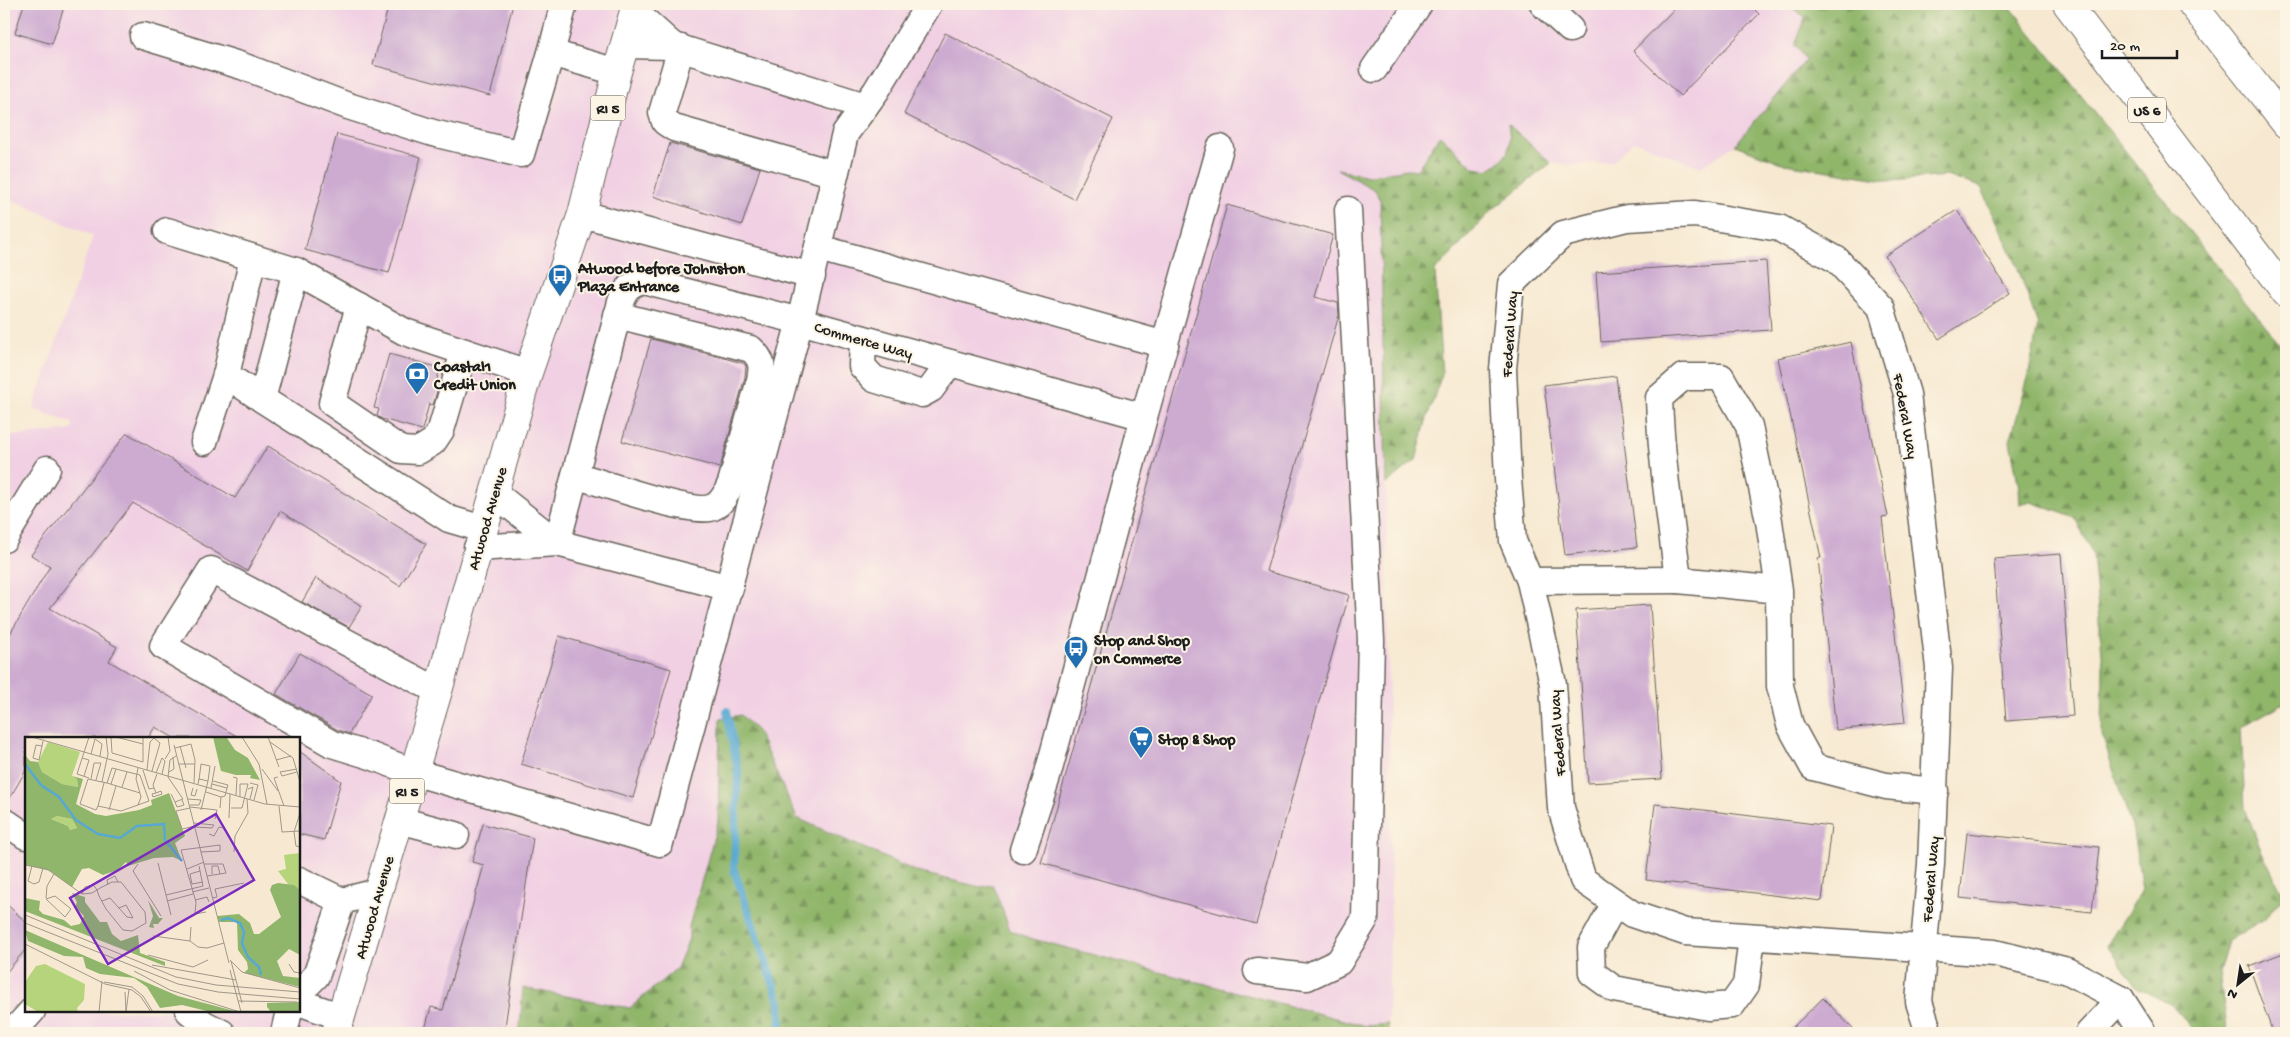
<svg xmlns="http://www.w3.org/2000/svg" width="2290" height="1037" font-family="'Gochi Hand',sans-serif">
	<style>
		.built { fill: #f1d0e3; fill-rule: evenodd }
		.forest { fill: url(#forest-firs); stroke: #566944 }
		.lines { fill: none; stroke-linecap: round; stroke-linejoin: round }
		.stream { stroke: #57a8d2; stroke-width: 8 }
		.building { fill: #cdabd1 }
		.minor-casing { stroke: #69645b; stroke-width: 29 }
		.major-casing { stroke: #69645b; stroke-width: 30 }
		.highway-casing { stroke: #69645b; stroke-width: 30 }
		.minor { stroke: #fff; stroke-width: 26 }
		.major { stroke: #fff; stroke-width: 28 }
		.highway { stroke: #fff; stroke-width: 28 }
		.labels { text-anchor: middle; stroke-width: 4; stroke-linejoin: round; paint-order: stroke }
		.shield { fill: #fcf5e5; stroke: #5f5d58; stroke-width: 1 }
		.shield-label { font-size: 15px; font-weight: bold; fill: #1c1c1c }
		.poi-label { font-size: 16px; font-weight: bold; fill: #1c1c1c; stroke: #fcf5e5; text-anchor: start }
		.street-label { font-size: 16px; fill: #1c1c1c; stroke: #fcf5e5 }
		.inset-river { fill: none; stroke: #57a8d2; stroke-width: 2.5 }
		.inset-road { fill: none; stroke: #9f9789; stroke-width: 1 }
		.view { fill: #7b2cbf; fill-opacity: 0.15; stroke: #7b2cbf; stroke-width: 2.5 }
		.inset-edge { fill: none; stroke: #1c1c1c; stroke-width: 2.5 }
	</style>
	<defs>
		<pattern id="forest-firs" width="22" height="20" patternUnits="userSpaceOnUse" patternTransform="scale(1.25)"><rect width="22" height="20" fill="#90b66b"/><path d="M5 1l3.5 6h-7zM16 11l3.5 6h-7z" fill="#759357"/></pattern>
	</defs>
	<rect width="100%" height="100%" fill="#fcf5e5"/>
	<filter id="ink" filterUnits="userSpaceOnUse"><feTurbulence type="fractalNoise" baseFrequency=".02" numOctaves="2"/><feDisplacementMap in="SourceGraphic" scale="10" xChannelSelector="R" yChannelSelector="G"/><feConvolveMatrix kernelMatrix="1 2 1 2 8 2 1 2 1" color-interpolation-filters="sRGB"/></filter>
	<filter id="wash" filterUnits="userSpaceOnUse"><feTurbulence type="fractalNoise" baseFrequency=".0096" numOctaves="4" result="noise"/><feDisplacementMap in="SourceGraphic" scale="20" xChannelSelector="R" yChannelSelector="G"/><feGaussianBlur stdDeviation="1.12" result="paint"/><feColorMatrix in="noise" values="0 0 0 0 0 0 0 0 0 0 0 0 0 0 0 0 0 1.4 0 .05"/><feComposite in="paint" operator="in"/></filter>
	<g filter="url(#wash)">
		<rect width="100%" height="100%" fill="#f7e9d1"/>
		<!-- built -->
		<path class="built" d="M4 4H1788L1805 18 1795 45 1807 60 1735 145 1701 167 1634 141 1612 162 1575 165 1551 163 1508 124 1511 143 1504 160 1488 170 1474 168 1440 135 1417 170 1407 169 1368 176 1339 170 1375 190 1380 199 1386 484 1391 890 1388 1024 1366 1026 1029 938 1010 930 993 886 980 887 917 872 797 818 757 731 720 719 718 822 689 927V939L677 968 630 1008 524 988 518 1033H4V437L72 430 73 423 33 409 93 236 4 196ZM26 738H299V1011H26Z"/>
		<!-- forest -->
		<g class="forest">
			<path d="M1788 4H2008L2286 352V702L2241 727 2245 808 2262 853 2284 896 2265 918 2228 941 2219 973 2228 1033H2197L2172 1005 2138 988 2107 945 2142 890 2133 831 2102 735 2103 666 2093 554 2075 518 2031 502 2020 505 2019 488 2010 441 2028 378 2038 325 2015 260 1981 187 1946 176 1892 181 1785 164 1735 145 1806 60 1795 45 1805 18Z"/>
			<path d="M1508 124 1551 163 1491 211 1435 271 1442 374 1427 418 1416 460 1386 484 1380 199 1375 190 1337 169 1368 176 1407 169 1417 170 1440 135 1474 168 1488 170C1510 156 1512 149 1508 124Z"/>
			<path d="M741 715 757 731 797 818 917 872 980 887 993 885 1010 930 1029 938 1366 1026 1388 1024V1033H518L520 1027 523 988 630 1008 677 968 689 939V927L718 822 720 719Z"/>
		</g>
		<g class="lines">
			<!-- stream -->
			<path class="stream" d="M727 711 738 771 734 870 780 1003 781 1033"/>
		</g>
		<g id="blocks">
			<!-- building -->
			<g class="building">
				<path d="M24 4H65L52 44 15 33Z"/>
				<path d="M389 4H513L490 96 373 65Z"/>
				<path d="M1679 4H1749L1759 14 1680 96 1633 51Z"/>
				<path d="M945 33 1113 119 1074 199 904 114Z"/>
				<path d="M337 134 421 157 389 273 305 250Z"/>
				<path d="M670 143 760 168 742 225 653 196Z"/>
				<path d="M1227 205 1333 235 1315 297 1338 303 1339 315 1266 571 1349 595 1256 924 1041 863Z"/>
				<path d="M1957 210 2010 293 1939 339 1885 256Z"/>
				<path d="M1766 261 1771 330 1601 342 1596 272Z"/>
				<path d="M651 339 743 363 746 366 745 377 720 468 622 441Z"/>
				<path d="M1851 342 1888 516 1882 517 1905 723 1836 730 1818 558H1821L1778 358Z"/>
				<path d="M389 354 440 368 437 380 440 381 433 405 429 404 422 430 382 419 377 416 379 409 374 408Z"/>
				<path d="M1616 376 1637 547 1565 555 1544 385Z"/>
				<path d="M127 433 235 498 268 446 426 544 400 586 280 511 247 571 133 503 50 608 117 647 109 661 240 738H174L155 727 148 738H26V770L4 808V644L50 566 31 555Z"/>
				<path d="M2061 554 2073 716 2006 721 1994 559Z"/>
				<path d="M316 578 362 606 349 627 302 602Z"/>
				<path d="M1650 605 1662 779 1588 783 1576 610Z"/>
				<path d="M559 636 671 669 633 798 521 764Z"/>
				<path d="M300 653 372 694 349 734 338 730 276 694Z"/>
				<path d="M299 751 341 781 324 840 299 834Z"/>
				<path d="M1655 804 1831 826 1822 901 1646 880Z"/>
				<path d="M483 824 533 838 504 1033H424L431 1007 443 1010 484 865 472 862Z"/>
				<path d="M1967 833 2099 847 2092 912 1960 898Z"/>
				<path d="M4 902 26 922V949L4 975Z"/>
				<path d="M2286 952V1033H2273L2249 966Z"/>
				<path d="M1823 998 1857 1033H1787Z"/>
			</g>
		</g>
	</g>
	<g filter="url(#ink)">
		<use href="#blocks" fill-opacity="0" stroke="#69645b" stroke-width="1"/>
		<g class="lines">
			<defs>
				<g id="minor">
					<path d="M1543 4 1570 29"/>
					<path d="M634 11 673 46"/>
					<path d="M143 36 242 66 348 106 433 133 521 154 551 53 617 72"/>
					<path d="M625 45 673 46 865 106"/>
					<path d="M681 48 662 113 665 122 674 128 835 174"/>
					<path d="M551 53 564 4"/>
					<path d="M1374 69 1419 4"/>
					<path d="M582 214 812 276"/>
					<path d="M167 231 296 271"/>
					<path d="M819 248 1165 345"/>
					<path d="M253 258 226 375 262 399"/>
					<path d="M359 306 332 403 401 450 418 451 433 442 441 430 464 352"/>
					<path d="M863 339 862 366 874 379 922 394 931 389 950 363"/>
					<path d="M204 442 226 375"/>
					<path d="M575 475C599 482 695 516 713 507 723 503 727 492 731 483L760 380C763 366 762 359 751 349L617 315"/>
					<path d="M494 493 557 543"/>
					<path d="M483 529 449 519 262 399 296 271 405 332 528 373"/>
					<path d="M4 539 47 469"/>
					<path d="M557 543 621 302C626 289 630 285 644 281L800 321 1144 417"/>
					<path d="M477 548 557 543 730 588"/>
					<path d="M1530 581 1678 580"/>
					<path d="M1779 590 1678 580C1671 520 1661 459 1659 398L1683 377H1721L1749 426 1769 521 1779 590 1780 686 1790 725 1813 767 1886 786 1935 791"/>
					<path d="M438 691 211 570 163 646 332 744 371 756 413 772 660 843 800 321 845 134 876 91 929 4"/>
					<path d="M399 820 456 835"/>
					<path d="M7 823 26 836"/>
					<path d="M1023 850 1047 777 1144 417 1220 148"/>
					<path d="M299 880 342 901"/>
					<path d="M1615 903 1591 947 1592 973 1614 989 1708 1007 1732 1005 1746 985 1752 937"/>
					<path d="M1257 971 1307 977 1339 962 1365 919 1371 640 1348 210"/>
					<path d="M299 993 316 976 342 901 377 892"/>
					<path d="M299 1002 341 1017"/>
					<path d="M189 1011 204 1024 222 1033"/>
					<path d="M12 1033 32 1011"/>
					<path d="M284 1033 289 1011"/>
					<path d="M1929 1033 1919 1002 1931 864 1939 668 1907 394 1881 307 1837 260 1779 228 1695 214 1627 218 1563 234 1511 284 1503 369 1508 479 1513 541 1530 581 1553 684 1561 808 1583 880 1632 914 1685 932 1995 953 2068 971 2121 999 2143 1033"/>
					<path d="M2089 1033 2121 999"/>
				</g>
				<path id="major" d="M336 1033 438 691 528 373 582 214 617 72 636 4"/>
				<g id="highway">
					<path d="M2067 4 2286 293"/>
					<path d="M2192 4 2286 124"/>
				</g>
			</defs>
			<!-- minor casing -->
			<use href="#minor" class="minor-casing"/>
			<!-- major casing -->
			<use href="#major" class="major-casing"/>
			<!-- highway casing -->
			<use href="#highway" class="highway-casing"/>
			<!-- minor -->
			<use href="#minor" class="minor"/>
			<!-- major -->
			<use href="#major" class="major"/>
			<!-- highway -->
			<use href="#highway" class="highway"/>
		</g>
	</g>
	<!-- icons -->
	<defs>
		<symbol id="bus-pin" viewBox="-11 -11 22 30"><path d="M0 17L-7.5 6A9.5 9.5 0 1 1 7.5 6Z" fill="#1f6fb2" stroke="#fcf5e5"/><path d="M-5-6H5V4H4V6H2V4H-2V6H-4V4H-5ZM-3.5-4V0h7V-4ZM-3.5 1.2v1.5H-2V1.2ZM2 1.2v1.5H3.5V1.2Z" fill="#fff"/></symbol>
		<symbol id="bank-pin" viewBox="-11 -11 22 30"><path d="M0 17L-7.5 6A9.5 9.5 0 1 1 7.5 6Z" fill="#1f6fb2" stroke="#fcf5e5"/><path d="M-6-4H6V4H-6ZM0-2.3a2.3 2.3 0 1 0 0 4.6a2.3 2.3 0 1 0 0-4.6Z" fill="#fff"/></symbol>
		<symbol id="supermarket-pin" viewBox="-11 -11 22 30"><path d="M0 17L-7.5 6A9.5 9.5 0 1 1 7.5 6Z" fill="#1f6fb2" stroke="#fcf5e5"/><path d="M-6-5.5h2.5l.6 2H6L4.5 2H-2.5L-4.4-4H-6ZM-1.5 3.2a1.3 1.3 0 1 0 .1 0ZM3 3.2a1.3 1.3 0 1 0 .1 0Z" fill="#fff"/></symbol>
	</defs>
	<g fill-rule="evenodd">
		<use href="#bus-pin" x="546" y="262" width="28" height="38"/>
		<use href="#bank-pin" x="403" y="360" width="28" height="38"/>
		<use href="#bus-pin" x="1062" y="634" width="28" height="38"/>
		<use href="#supermarket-pin" x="1127" y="724" width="28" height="38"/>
	</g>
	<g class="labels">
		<!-- shield labels -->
		<g class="shield">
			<rect x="590.5" y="95.5" width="35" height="25" rx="4"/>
			<rect x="2128" y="97.5" width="38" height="25" rx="4"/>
			<rect x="389.5" y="778.5" width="35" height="25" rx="4"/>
		</g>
		<g class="shield-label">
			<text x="608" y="113">RI 5</text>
			<text x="2147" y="115">US 6</text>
			<text x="407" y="796">RI 5</text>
		</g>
		<!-- poi labels -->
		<g class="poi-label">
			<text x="578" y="273">Atwood before Johnston<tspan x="578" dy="18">Plaza Entrance</tspan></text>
			<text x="434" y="371">Coastal1<tspan x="434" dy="18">Credit Union</tspan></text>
			<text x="1094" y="645">Stop and Shop<tspan x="1094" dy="18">on Commerce</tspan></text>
			<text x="1158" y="744">Stop &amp; Shop</text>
		</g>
		<!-- street labels -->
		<g class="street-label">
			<text transform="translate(1508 334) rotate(-86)" y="6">Federal Way</text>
			<text transform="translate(864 339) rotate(16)" y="6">Commerce Way</text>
			<text transform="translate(1907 416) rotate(80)" y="6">Federal Way</text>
			<text transform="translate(486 518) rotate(-74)" y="6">Atwood Avenue</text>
			<text transform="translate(1556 733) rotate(-94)" y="6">Federal Way</text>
			<text transform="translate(1929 879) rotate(-85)" y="6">Federal Way</text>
			<text transform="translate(373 907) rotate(-74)" y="6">Atwood Avenue</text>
		</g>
	</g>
	<!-- overview -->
	<g transform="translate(25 737)">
		<rect width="275" height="275" fill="#f7e9d1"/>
		<path d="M23 5 55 15 47 39 52 42 53 50 37 47 17 35 13 25ZM32 79 47 82 52 91 45 93 43 89 26 82ZM275 116V154L263 147 253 134 261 132 259 118ZM20 227 60 247 59 263 52 271 53 275H13L0 267V245L11 229Z" fill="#b6d47b"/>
		<path d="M188 0 202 1 210 13 223 21 235 43 225 41 226 38H211L196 34ZM0 18 5 24 13 25 17 35 37 47 53 50 52 42 47 39 58 42 51 67 70 77 81 79 114 73 127 68 126 63 144 56 160 99 150 106 157 124 148 120 129 121 103 129 101 125 93 133 78 138 64 131 57 132 47 150 25 134 0 128ZM32 79 47 82 52 91 45 93 43 89 26 82ZM253 146 269 148 275 153V218L264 212 252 224 258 239 275 241V250L219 236 223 232 222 225 213 213 212 185H194L192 179 214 177 225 186 229 197H234L256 180 245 153 247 148ZM47 156 60 160V165L75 185H82L87 197 96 204 113 198 115 216 140 225V229L0 174V161L15 164 14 173 18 177 39 183 46 189 55 187 59 179 50 170 52 165ZM123 163 134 181H138L133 187H128L129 191 124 190 128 179ZM0 193 153 259 213 275H186L157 268 135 271 122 250 109 241 75 237 61 231 58 220 39 219 3 204ZM275 265V275H246L242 270V266Z" fill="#90b66b" fill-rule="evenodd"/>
		<path class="inset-river" d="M0 27 16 48 34 60 51 83 73 97 95 101 112 89 139 87 140 103 157 124M196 183 203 181 215 186 219 195 217 206 223 220 234 230 236 238"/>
		<path class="inset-road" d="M7 0 240 67 275 70M86 0 87 16 118 25V0M91 0 118 7M217 0 234 27 242 67M243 0 254 30M245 5 268 21 275 45M149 8 204 226M17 9 11 8 8 21 14 23 17 9 18 4M155 9 161 31M150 11 166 7 170 23 169 46M66 17 70 2 77 7 75 19M151 19 145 23 143 40 158 62M57 21 64 23 59 39M140 22 145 14 143 0M251 23 266 19M154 27H170M237 32 253 54M272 32 255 35 257 39 272 35M118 33 124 52 129 51M122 33 125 5 129 1 135 6 127 34M144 35 149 32 148 20M131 36 137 21 140 24 137 37M208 40 212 41 211 58M253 40 249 41 259 69M64 41 52 37 64 0M66 42 69 26H76L71 43M174 43 176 27 185 29 183 44M188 44 203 48 202 51M77 45 82 46 87 31 115 38 124 64 96 74 73 69 71 73 55 67 63 42 77 45 83 17 81 0M82 46 115 56M225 46 233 48 229 63M86 47 91 32M173 47 174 42 183 44 176 73M187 47 202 51M97 50 102 35M168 51 166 58 170 59 172 52M186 51 190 29M223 52 228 50 225 62M181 55 196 60M131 56 136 54 137 57 128 60 127 57 131 56 128 48 132 37M146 57 150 65 158 62M275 58V76L269 95 271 109 275 110M163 62 176 63 174 68H165M150 65 152 70 159 68 157 63M113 68 116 60 111 42 113 31M73 69 79 46M254 69 257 95 275 94M165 70 192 73 190 82M165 71 151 74 157 92 170 89M195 71 196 60 200 59 202 51M206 71H217L223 47H215V60M84 73 91 49M204 81 205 57M169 86 189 88 187 91 170 90M184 97 189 99 194 90 199 91M176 115 195 114V108L156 113 171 165 170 177 181 175M209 115 210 99 223 76 222 62M133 126 146 178M113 127 108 134 136 179M179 127H198L201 136 182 139M0 128 22 132 57 157 67 156 72 153 75 151 87 145H96L120 175 121 186 107 194 98 193 81 172 74 159 72 153 70 150 68 148 60 150 57 157M7 129 3 144 9 147 14 145 18 131M162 132 179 125M175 134 165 137 167 147 178 145M187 137V129H193L195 137M83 148 82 143 90 139 93 145M167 155 184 151M141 158 178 149 174 129M30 159 46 172 40 180 21 162ZM21 161 22 149 29 137M187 161 192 160 190 152 219 146M170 163 182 160 184 165M77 164 85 161 102 180 108 181 101 168 94 171M142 164 168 157M0 178 151 240 191 248 275 255M0 186 153 247 193 255 275 262M166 190 165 204 173 210 182 211 199 206M128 199 165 204M0 207 80 247 107 253 116 260 126 275M123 218 168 230 183 223M205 223 217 235 275 251M206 224 217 266M264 227 269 235 275 236M127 228 211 243M205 233 216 275M109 234 145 253 215 275M79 245 107 250 118 259 128 275M100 255 101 274M213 264 272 265M74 275 77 244M101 275 104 252"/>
		<path class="view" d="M191 77 229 143 83 227 45 161Z"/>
		<rect width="275" height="275" class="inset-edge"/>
	</g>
	<!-- margin -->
	<rect width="2290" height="1037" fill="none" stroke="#fcf5e5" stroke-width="20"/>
	<!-- north arrow -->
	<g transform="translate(2238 984) rotate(210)" stroke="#fcf5e5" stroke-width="4" paint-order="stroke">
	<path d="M0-4L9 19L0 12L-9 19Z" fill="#1c1c1c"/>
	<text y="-8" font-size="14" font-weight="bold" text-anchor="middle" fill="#1c1c1c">N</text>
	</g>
	<!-- scale -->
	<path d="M2102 50v8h75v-8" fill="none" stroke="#1c1c1c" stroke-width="2.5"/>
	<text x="2110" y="50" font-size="15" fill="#1c1c1c" stroke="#fcf5e5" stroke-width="4" paint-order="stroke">20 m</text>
</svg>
